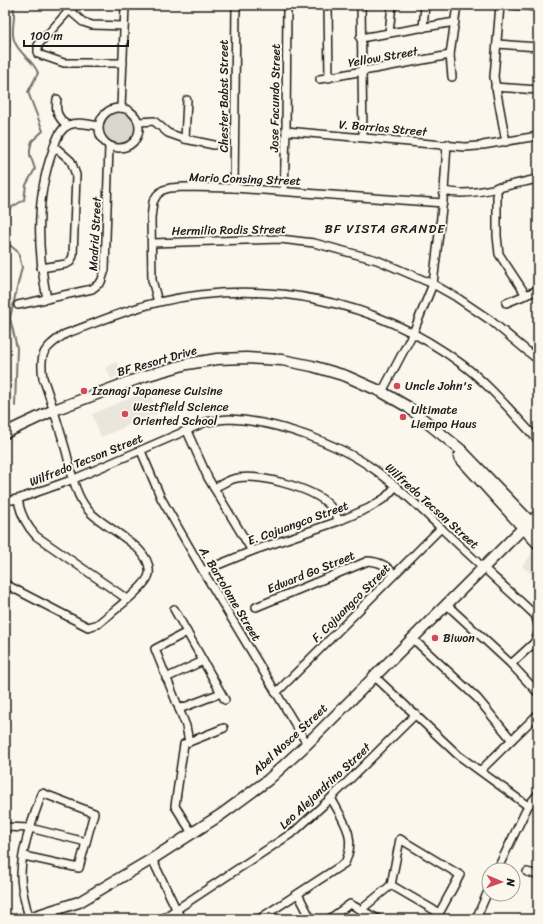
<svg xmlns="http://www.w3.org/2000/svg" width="543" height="924" font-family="Sriracha,sans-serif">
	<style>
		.built { fill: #eae6dc }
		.green { fill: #dad7ce; stroke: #7b7a75 }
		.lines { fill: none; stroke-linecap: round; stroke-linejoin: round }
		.stream { stroke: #74726e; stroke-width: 2 }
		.street-casing { stroke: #1c1c1c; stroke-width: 10 }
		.secondary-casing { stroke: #1c1c1c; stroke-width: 13 }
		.street { stroke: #fbf7ec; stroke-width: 7 }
		.secondary { stroke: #fbf7ec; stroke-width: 10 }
		.poi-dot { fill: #d1495b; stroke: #fbf7ec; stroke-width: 1.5 }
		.labels { text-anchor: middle; stroke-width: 4; stroke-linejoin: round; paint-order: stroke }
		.street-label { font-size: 12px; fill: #1c1c1c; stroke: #fbf7ec }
		.poi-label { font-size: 12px; fill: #1c1c1c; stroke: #fbf7ec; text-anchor: start }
		.neighbourhood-label { font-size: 13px; letter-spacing: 1px; fill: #1c1c1c; stroke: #fbf7ec }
	</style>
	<rect width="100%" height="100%" fill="#fbf7ec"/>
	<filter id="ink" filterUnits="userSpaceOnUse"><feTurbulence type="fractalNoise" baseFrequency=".025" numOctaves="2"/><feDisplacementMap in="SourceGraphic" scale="8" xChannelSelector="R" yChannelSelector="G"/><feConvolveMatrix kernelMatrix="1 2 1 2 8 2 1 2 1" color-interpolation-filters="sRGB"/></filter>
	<g filter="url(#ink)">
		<!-- built -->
		<g class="built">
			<path d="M117 362 123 374 111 379 106 367Z"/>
			<path d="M148 390 158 413 101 437 92 414Z"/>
			<path d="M535 550 538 553V574L535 577 522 566Z"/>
		</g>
		<!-- green -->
		<circle class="green" cx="120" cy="129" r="17"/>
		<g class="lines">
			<!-- stream -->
			<g class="stream">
				<path d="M5 211 24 200 26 185 35 169 30 155V149L32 141 43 131 28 92 38 73C33 59 18 54 14 40 10 29 17 16 13 5"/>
				<path d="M5 241 18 252 22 267 10 318 17 348 15 406"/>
			</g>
			<defs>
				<g id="street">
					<path d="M74 5 38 45V54L64 63H123"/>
					<path d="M328 5 329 78"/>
					<path d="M361 5 363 137"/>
					<path d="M500 5 494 77 506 142"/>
					<path d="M514 5 538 7"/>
					<path d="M69 10 83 22 92 25 124 26"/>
					<path d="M423 28 425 5"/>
					<path d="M389 33 392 5"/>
					<path d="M360 38 455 22"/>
					<path d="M5 39V46"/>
					<path d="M497 44 538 47"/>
					<path d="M452 77 450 55 457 5"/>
					<path d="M320 79 450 55"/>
					<path d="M495 87 538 90"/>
					<path d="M57 99C55 112 58 117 67 126"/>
					<circle cx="119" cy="128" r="20"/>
					<path d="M121 108 125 5"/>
					<path d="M139 122 154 121 168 133 185 139 214 145"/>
					<path d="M286 131 465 147 478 146"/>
					<path d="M185 139 187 100"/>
					<path d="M483 145 538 136"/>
					<path d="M497 187V236L499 254 526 295"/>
					<path d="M234 188 236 5"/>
					<path d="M284 191 286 131 287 5"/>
					<path d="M444 191C471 198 510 184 538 179"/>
					<path d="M152 243 280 239 314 243 377 260 433 284 456 297 490 320 538 360"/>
					<path d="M41 268 66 264 70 262 73 256 76 175 71 161 54 146"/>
					<path d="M47 299C37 249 35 198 53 150 56 141 59 129 69 125 77 121 91 125 99 126"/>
					<path d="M158 302 152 280 151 218 153 202 157 195 163 190 170 188 184 187 234 188 443 203"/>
					<path d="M506 303 538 290"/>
					<path d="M18 305 92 289 101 282 105 270 109 146"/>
					<path d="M382 392 413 333 433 284 444 191 447 144"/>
					<path d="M187 431 208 478 252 551"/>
					<path d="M141 451 161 498 203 571 307 744"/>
					<path d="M214 488C220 485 227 481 233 479 256 472 313 488 329 505 334 510 336 515 339 521"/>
					<path d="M18 499C20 514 26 525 36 536L127 599"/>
					<path d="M5 501 18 499 74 479 206 422C214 421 222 419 230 419 276 421 338 443 375 470 399 487 420 508 441 528 472 558 504 586 535 615L538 624"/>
					<path d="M530 521 538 513"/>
					<path d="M203 571 252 551 339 521 369 508 385 498 396 486"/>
					<path d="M5 584 88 627 98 624C109 614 147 587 149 574 153 546 104 529 88 510 74 493 72 473 66 451 59 427 52 403 43 378 39 353 44 348 65 334 96 323 127 309 159 302 265 278 376 299 463 365 491 386 514 415 538 440"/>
					<path d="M446 604 511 664 538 693"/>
					<path d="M256 607 368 561C380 562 386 565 394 574"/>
					<path d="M174 609 225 700"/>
					<path d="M187 632 155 649 186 726 189 742"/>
					<path d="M412 638 477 698 511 739"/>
					<path d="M511 664 534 643 538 634"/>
					<path d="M373 675 458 755 528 806"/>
					<path d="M166 678 203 661"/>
					<path d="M276 693 441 528"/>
					<path d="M179 709 221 693"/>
					<path d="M481 770 538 714"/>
					<path d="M5 827 30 828 86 842"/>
					<path d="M192 833 175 806 184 744 224 728"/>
					<path d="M24 856 79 868 94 813 42 793C33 819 21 848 21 876 21 890 26 905 29 918"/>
					<path d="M152 859 181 919"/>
					<path d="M497 870 528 806 538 794"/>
					<path d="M527 872 538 875"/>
					<path d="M391 885 439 913"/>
					<path d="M298 894 311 919"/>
					<path d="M362 909 391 885 400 839 460 875 436 919"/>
					<path d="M162 919 295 831 331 798 416 714"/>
					<path d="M259 919 345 863C357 837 344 822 331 798"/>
					<path d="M329 919 350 904 378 919"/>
					<path d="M476 919 489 889"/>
				</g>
				<g id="secondary">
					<path d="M5 433 54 410 145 376 187 364 217 359 246 358 282 360 312 366 346 376 382 392 408 407 461 450 538 530"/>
					<path d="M459 457 538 544"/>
					<path d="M26 919 79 902 152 859 222 814 268 780 307 744 530 521"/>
				</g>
			</defs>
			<!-- street casing -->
			<use href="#street" class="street-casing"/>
			<!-- secondary casing -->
			<use href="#secondary" class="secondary-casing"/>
			<!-- street -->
			<use href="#street" class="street"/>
			<!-- secondary -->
			<use href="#secondary" class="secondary"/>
		</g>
	</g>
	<!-- markers -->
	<g class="poi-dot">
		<circle cx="397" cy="386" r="4"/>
		<circle cx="84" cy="391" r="4"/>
		<circle cx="125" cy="414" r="4"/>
		<circle cx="403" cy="417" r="4"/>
		<circle cx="435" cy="638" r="4"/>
	</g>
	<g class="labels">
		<!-- street labels -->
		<g class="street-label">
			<text transform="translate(383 57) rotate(-10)" y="4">Yellow Street</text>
			<text transform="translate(224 96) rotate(-90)" y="4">Chester Babst Street</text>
			<text transform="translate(275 98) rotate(-89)" y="4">Jose Facundo Street</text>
			<text transform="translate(383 128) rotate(5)" y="4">V. Barrios Street</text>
			<text transform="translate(245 179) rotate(2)" y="4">Mario Consing Street</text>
			<text transform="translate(229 230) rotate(-1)" y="4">Hermilio Rodis Street</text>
			<text transform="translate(95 234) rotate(-87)" y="4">Madrid Street</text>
			<text transform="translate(157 361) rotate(-16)" y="4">BF Resort Drive</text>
			<text transform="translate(86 460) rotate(-22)" y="4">Wilfredo Tecson Street</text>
			<text transform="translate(432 506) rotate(42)" y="4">Wilfredo Tecson Street</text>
			<text transform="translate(298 523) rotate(-20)" y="4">E. Cojuangco Street</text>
			<text transform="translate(311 572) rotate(-22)" y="4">Edward Go Street</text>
			<text transform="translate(230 594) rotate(59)" y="4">A. Bartolome Street</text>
			<text transform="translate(351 603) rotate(-45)" y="4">F. Cojuangco Street</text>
			<text transform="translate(290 739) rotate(-43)" y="4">Abel Nosce Street</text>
			<text transform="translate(325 786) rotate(-43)" y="4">Leo Alejandrino Street</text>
		</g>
		<!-- poi labels -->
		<g class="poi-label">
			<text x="405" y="390">Uncle John's</text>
			<text x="92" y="395">Izanagi Japanese Cuisine</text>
			<text x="133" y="411">Westfield Science<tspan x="133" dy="14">Oriented School</tspan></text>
			<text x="411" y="414">Ultimate<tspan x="411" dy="14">Liempo Haus</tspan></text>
			<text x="443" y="642">Biwon</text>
		</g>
		<!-- neighbourhood labels -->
		<g class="neighbourhood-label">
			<text x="385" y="233">BF VISTA GRANDE</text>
		</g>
	</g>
	<!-- margin -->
	<rect width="543" height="924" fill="none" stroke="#fbf7ec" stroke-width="20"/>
	<rect x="10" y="10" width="523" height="904" fill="none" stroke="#1c1c1c" stroke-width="1.5" filter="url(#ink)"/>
	<!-- north arrow -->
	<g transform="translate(501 882) rotate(92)"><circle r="19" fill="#fbf7ec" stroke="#a29f99"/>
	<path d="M0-3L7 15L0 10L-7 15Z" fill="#d1495b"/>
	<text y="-6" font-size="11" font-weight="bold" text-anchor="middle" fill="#1c1c1c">N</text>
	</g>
	<!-- scale -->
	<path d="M24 40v6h104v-6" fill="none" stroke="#1c1c1c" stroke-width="2"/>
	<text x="30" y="40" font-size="12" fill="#1c1c1c" stroke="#fbf7ec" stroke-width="3" paint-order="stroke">100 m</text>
</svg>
